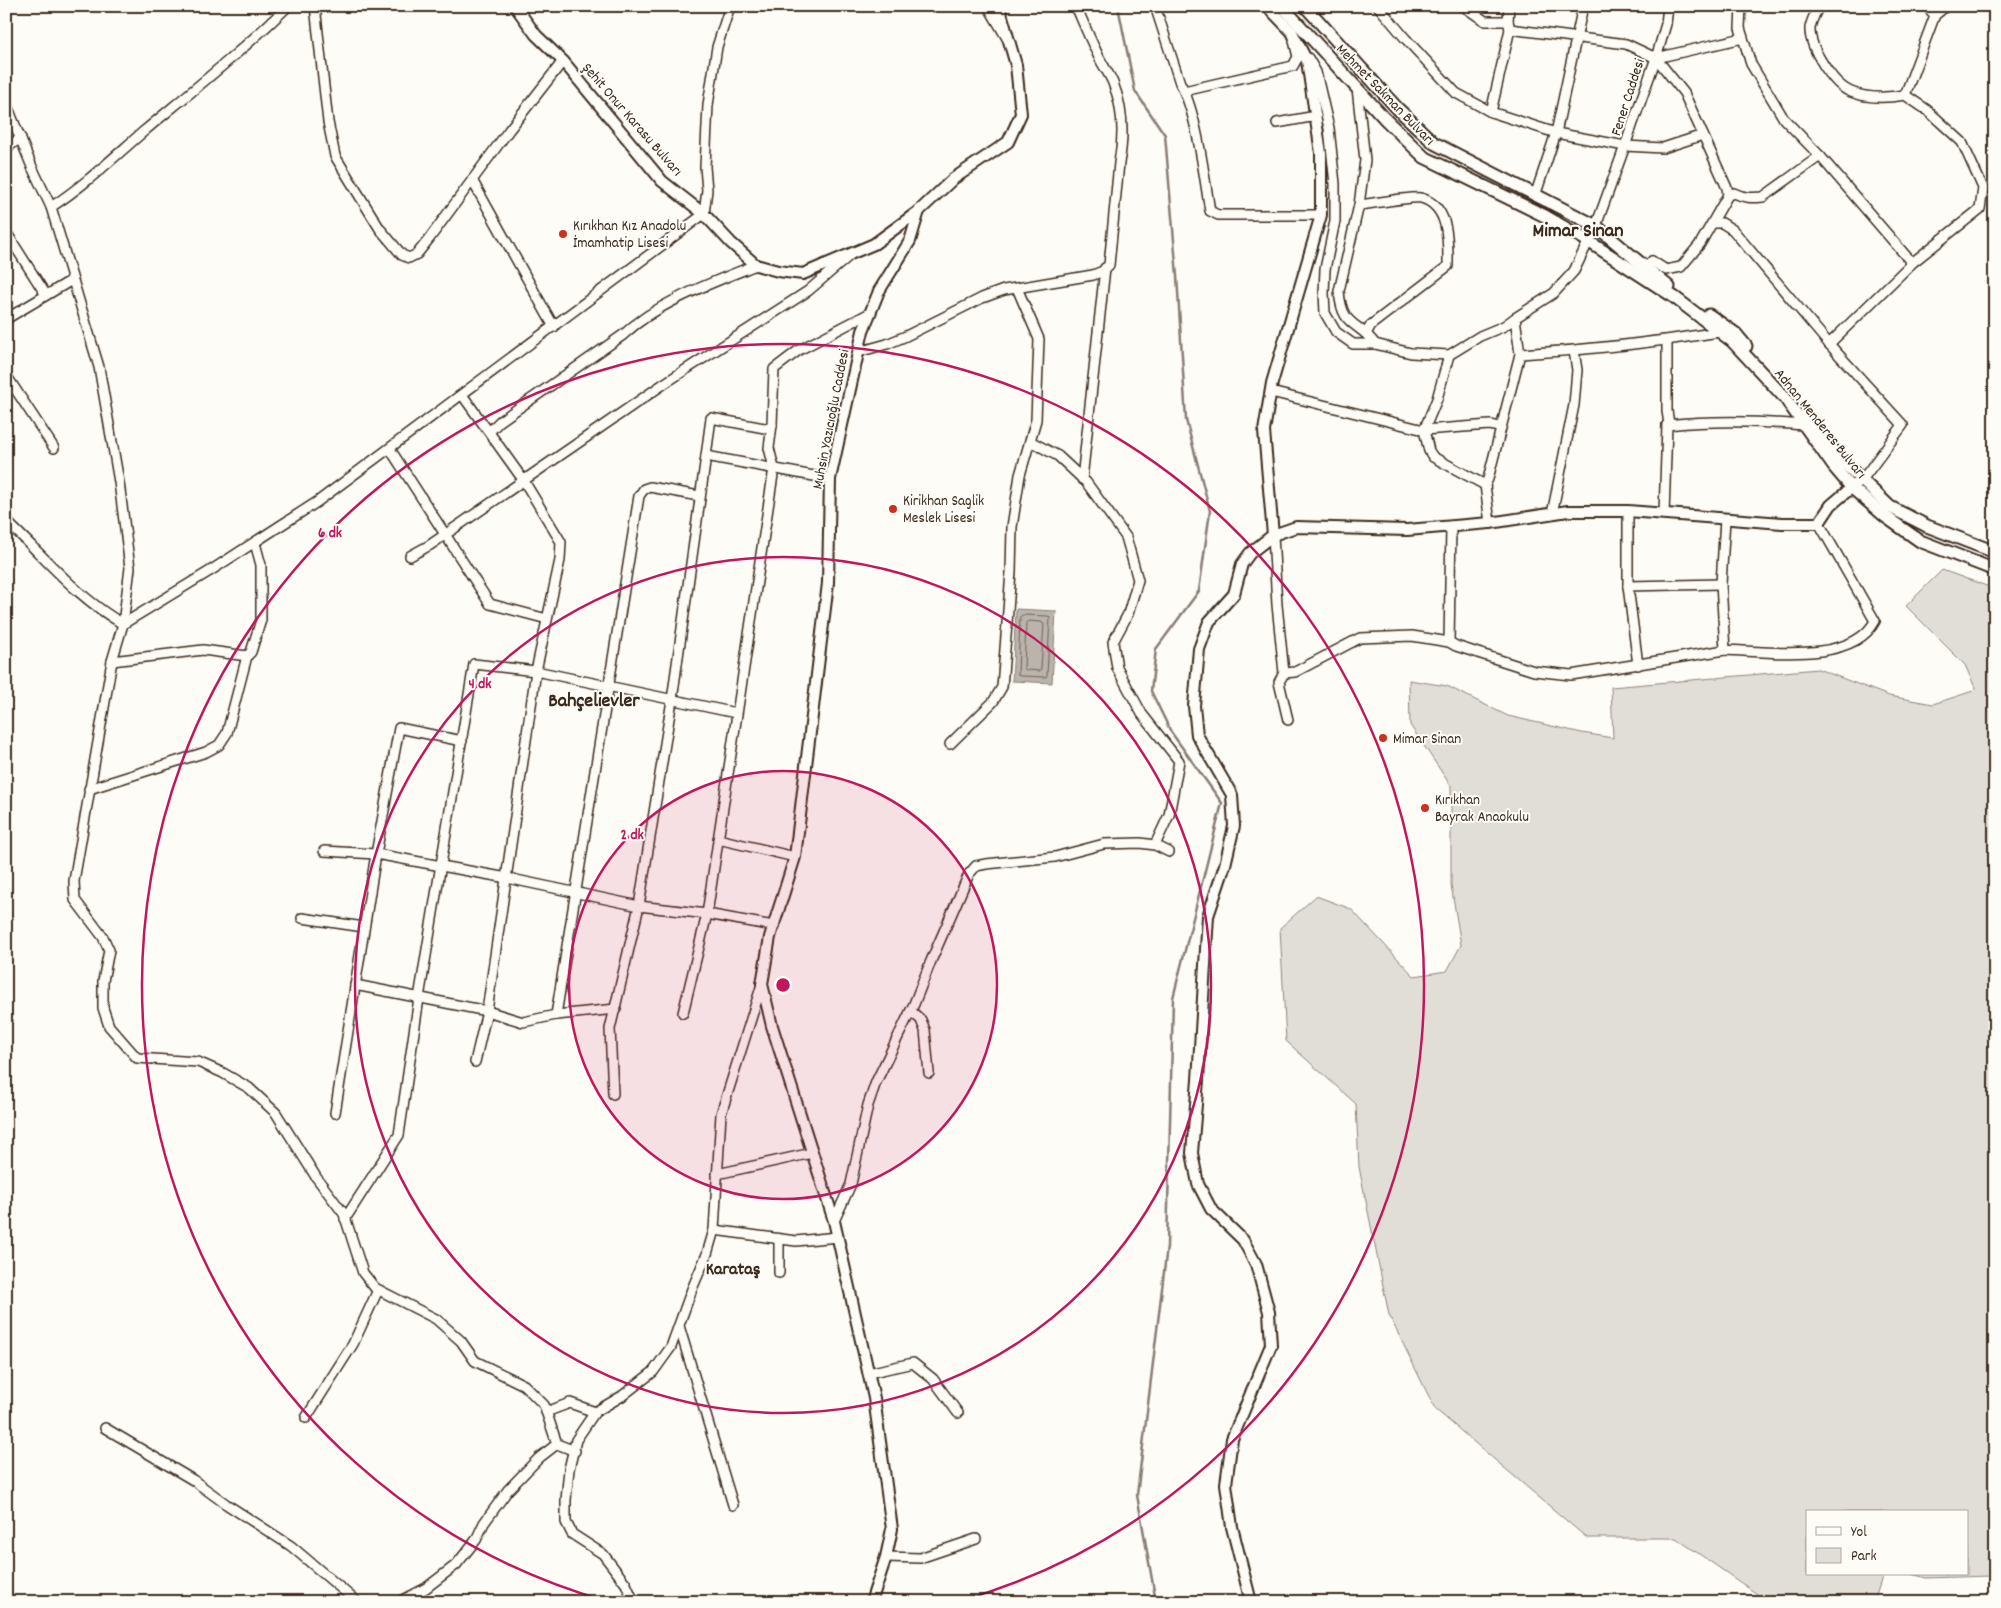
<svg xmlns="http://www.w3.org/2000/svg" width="2001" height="1608" font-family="Dekko,sans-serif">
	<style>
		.green { fill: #e1ded7; stroke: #8e847a }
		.water { fill: #bbb4ad; stroke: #887d74 }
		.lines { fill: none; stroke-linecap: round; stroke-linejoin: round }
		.shore { stroke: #6e6157; stroke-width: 1 }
		.stream { stroke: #887d74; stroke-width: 2.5 }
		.minor-casing { stroke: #3b2a1e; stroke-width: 12 }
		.tertiary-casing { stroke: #3b2a1e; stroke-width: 14 }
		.secondary-casing { stroke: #3b2a1e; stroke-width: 15 }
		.minor { stroke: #fdfcf7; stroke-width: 9 }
		.tertiary { stroke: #fdfcf7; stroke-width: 10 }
		.secondary { stroke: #fdfcf7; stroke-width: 11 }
		.ring { fill: none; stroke: #c2185b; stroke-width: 2.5 }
		.poi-dot { fill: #c8321e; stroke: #fdfcf7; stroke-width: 2 }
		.labels { text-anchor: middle; stroke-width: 4; stroke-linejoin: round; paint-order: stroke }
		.street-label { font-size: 15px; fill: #3b2a1e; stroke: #fdfcf7 }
		.poi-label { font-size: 15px; fill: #3b2a1e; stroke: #fdfcf7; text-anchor: start }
		.quarter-label { font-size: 18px; font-weight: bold; fill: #3b2a1e; stroke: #fdfcf7 }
		.district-label { font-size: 20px; font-weight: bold; fill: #3b2a1e; stroke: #fdfcf7 }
		.centre { fill: #c2185b; stroke: #fdfcf7; stroke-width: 2.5 }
		.ring-label { font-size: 15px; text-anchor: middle; font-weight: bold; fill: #c2185b; stroke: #fdfcf7; stroke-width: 4; stroke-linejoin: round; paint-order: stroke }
	</style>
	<rect width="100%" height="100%" fill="#fdfcf7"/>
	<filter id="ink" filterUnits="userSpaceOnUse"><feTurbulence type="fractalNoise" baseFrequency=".02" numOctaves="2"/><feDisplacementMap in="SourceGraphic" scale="10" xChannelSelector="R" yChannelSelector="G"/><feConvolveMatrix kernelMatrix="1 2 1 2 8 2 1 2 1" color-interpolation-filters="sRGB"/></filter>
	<g filter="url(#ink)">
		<!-- green -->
		<path class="green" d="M1942 570 1995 589V1549L1989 1576 1926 1578 1912 1574H1967V1512H1807V1574H1883L1874 1602H1755L1757 1594 1676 1538H1587L1435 1409 1389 1315 1359 1167 1356 1104 1286 1041 1280 928 1316 896 1351 909 1414 976 1447 971 1461 945 1451 885V786L1410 725 1409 680 1447 686 1508 716 1582 733 1613 738 1611 687 1818 669 1889 696 1933 704 1976 690 1965 665 1906 606Z"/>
		<!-- water -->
		<path class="water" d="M1016 609 1056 611 1052 683 1012 681Z"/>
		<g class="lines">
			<!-- shore -->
			<g class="shore">
				<path d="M1023 615 1048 616 1050 618 1047 675 1046 677 1020 676 1018 675 1020 617Z"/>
				<path d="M1029 621 1041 622 1044 624 1041 668 1040 671 1026 670 1024 668 1026 623Z"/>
			</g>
			<!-- stream -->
			<path class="stream" d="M1118 6 1135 91 1165 135 1177 276 1186 420 1210 511 1199 591 1156 649 1151 691 1171 732 1222 803 1173 998 1167 1247 1137 1495 1156 1602"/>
			<defs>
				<g id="minor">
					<path d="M315 6 328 122 335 156 380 229 402 255 409 258 417 254 429 239 509 130 563 61"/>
					<path d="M988 6 1008 40"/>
					<path d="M1155 6 1180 83C1197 112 1204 176 1210 211L1218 215H1321"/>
					<path d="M1378 6 1405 38 1456 93 1491 112 1556 133 1625 146 1663 148 1703 135"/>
					<path d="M1463 6 1485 21H1508L1510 29 1626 44 1656 58 1684 93 1727 188 1728 195 1700 244 1681 267 1666 270 1652 261 1646 268"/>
					<path d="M1818 6C1816 13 1811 21 1810 28 1809 47 1833 85 1851 92 1868 99 1887 98 1905 95L1927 110 1962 142 1983 188 1980 209 1912 263 1829 344"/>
					<path d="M1926 6 1935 15"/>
					<path d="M1508 21 1509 6"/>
					<path d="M1308 58 1316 72 1329 128 1335 184V221L1325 269 1324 293 1325 313 1336 332 1353 344H1375L1411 353 1449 355 1480 336 1504 326 1515 318"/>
					<path d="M1656 58 1743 38"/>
					<path d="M1357 88 1365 160 1359 205 1339 291C1342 329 1358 320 1375 344"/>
					<path d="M1184 91 1293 66 1298 57 1294 41"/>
					<path d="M1905 95 1935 15 1946 6"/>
					<path d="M6 103 32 167 51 207 99 367 119 482 130 568 123 624 112 661 74 881 75 900 103 937 109 950 103 981V1008L109 1026 137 1058 198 1062 223 1073 249 1088 276 1113 316 1177 344 1214 363 1273 375 1288 436 1319 461 1341 475 1361 524 1385 544 1405 557 1444 575 1451"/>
					<path d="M1491 112 1510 29"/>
					<path d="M1277 123 1316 116"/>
					<path d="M6 148 21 138"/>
					<path d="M1820 156 1912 263"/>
					<path d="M472 180 554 327"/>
					<path d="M1728 195 1734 193C1744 198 1752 198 1763 197L1820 156 1784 119 1751 64 1740 28 1741 6"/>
					<path d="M1535 196 1556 133 1583 6"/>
					<path d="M1359 205C1370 204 1413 196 1421 198 1450 206 1448 242 1448 266L1371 325 1367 332"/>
					<path d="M51 207C85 185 113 158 143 132 192 91 242 51 288 6"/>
					<path d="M1713 223H1722L1733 230 1829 344 1903 425 1862 480"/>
					<path d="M6 232 46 295"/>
					<path d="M6 319 72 280"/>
					<path d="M1667 341V411L1669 424 1667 425C1713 420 1757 421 1803 425"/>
					<path d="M858 352 887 344 906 336 982 298 1004 290 1093 275 1103 271 1109 265 1119 163C1124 136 1124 110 1113 83 1109 73 1101 63 1097 53 1089 37 1083 22 1076 6"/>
					<path d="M1520 354C1587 350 1653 343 1719 332"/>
					<path d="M1449 355 1437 399 1424 430 1429 451 1433 457 1485 485 1488 479 1520 354 1515 318 1554 293 1574 271 1596 226 1625 146 1657 55 1666 24 1668 6"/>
					<path d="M6 375 54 448"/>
					<path d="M1271 392 1424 430 1490 425 1500 427"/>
					<path d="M463 396 524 481 561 542 560 560 536 671 487 1011 475 1062"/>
					<path d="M490 431 500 421 623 335C658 302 711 283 756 265"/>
					<path d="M1030 441 1058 456 1086 482 1126 537 1138 580 1128 614 1113 642 1117 668 1142 714 1179 761 1169 815 1155 845"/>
					<path d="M390 449 490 604 547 619"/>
					<path d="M706 456 711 418 770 429 772 425 774 369 799 350 870 313"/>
					<path d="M1082 479 1105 268"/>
					<path d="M1485 485 1490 523"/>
					<path d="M1628 511V586L1638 665"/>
					<path d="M1552 514 1574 405 1577 370 1574 351"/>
					<path d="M1664 514 1667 425"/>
					<path d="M1725 519 1721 584 1725 650C1766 651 1852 665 1875 621L1819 523"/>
					<path d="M6 521C45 557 76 597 123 624L210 571 317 502 704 214 707 190 705 167 708 105 717 47 730 6"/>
					<path d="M1273 535 1277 605 1284 673 1295 672 1360 638 1412 636 1449 642 1456 646 1534 671 1571 675 1725 650"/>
					<path d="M410 556 430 545 665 383 808 291 849 256"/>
					<path d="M1628 586 1721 584"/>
					<path d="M1449 642 1451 526"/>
					<path d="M112 661 203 650 247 656"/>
					<path d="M1284 673 1279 682 1288 720"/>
					<path d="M950 744 993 702 1002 687 1011 572 1012 527 1020 475 1036 420 1039 339 1017 288"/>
					<path d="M89 789 206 752 219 745 227 733 247 656 251 652 261 620V565L255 543"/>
					<path d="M718 839 795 857"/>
					<path d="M324 851 376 854 507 878 639 906 707 914 774 926"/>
					<path d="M302 918 364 927"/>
					<path d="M355 985 487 1011 523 1022 556 1015 616 1009"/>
					<path d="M911 1011 921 1020 925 1030 929 1073"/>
					<path d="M683 1013 707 914 774 468 769 448 772 425"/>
					<path d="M556 1015 639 496 644 489 650 487 699 496"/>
					<path d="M613 1094 610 1029 639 906 672 700 706 456 830 479"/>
					<path d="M335 1113 376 854 399 728 462 741"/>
					<path d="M717 1174 812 1153"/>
					<path d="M345 1219 399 1135 419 998 474 664 536 671 736 713"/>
					<path d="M834 1221 851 1184 868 1105 876 1082 914 1004 931 961 969 874 976 866 986 864 1055 857 1104 844 1140 843 1155 845 1169 852"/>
					<path d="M714 1230 796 1241 838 1237"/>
					<path d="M779 1239V1273"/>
					<path d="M679 1326 733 1505"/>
					<path d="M868 1373 913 1363 933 1379 958 1413"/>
					<path d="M546 1412 570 1403 595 1412"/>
					<path d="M306 1418 353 1344 378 1290"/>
					<path d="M105 1428 193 1480 226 1504 291 1546 357 1602"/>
					<path d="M886 1557 920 1558 976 1539"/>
					<path d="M399 1602 426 1588 456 1565 476 1540 484 1523 508 1490 539 1458 557 1444"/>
					<path d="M634 1602 626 1584 603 1554 572 1534 566 1522V1500L569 1469 576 1440 595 1412 622 1396 653 1372 671 1347 692 1289 707 1254 714 1230 721 1114 762 984"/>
				</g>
				<g id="tertiary">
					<path d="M515 6 536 35 563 61 662 181 704 214 731 243 756 265 778 271 803 274 874 244 919 211 953 179 1008 142 1021 114 1016 65 999 6"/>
					<path d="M1267 6 1292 32 1307 61 1321 153V215L1272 383 1264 431 1273 535"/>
					<path d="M871 1602 886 1557 892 1529 874 1398 834 1221 772 1026 762 984 770 937 795 857 828 583 830 479 863 331 879 291 910 241 919 211"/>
					<path d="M1251 1602 1232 1527 1226 1484 1232 1439 1271 1345 1269 1312 1256 1264 1243 1240 1211 1209 1198 1184 1192 1153 1198 1080 1208 916 1225 865 1234 826 1232 795 1197 735 1194 706 1199 649 1209 622 1234 594 1242 564 1250 553 1273 535 1296 527 1407 530 1490 523 1568 511H1628L1782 523H1819L1831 505 1857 483"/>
				</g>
				<g id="secondary">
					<path d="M1282 6 1386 120 1424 157 1545 216 1588 241 1674 297 1732 341 1785 398 1834 467 1851 487 1886 517 1920 541 1995 570"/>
					<path d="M1305 6 1397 108 1434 143 1596 226 1669 287"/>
					<path d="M1709 315 1736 334 1746 346"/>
					<path d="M1805 415 1842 461 1890 507 1927 526 1995 552"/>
				</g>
			</defs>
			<!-- minor casing -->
			<use href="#minor" class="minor-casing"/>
			<!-- tertiary casing -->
			<use href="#tertiary" class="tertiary-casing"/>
			<!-- secondary casing -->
			<use href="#secondary" class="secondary-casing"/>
			<!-- minor -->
			<use href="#minor" class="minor"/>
			<!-- tertiary -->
			<use href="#tertiary" class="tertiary"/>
			<!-- secondary -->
			<use href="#secondary" class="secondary"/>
		</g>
	</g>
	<!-- distance rings -->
	<circle cx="783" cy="985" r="214" fill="#c2185b" fill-opacity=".12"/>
	<g class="ring">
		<circle cx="783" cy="985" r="214"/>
		<circle cx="783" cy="985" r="428"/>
		<path d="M606 1601A641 641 0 1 1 960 1601"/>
	</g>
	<!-- markers -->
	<g class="poi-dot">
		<circle cx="563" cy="234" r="5"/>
		<circle cx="893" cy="509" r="5"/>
		<circle cx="1383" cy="738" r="5"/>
		<circle cx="1425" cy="808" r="5"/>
	</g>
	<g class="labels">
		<!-- street labels -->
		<g class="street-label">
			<text transform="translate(1386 94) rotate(46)" y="5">Mehmet Sakman Bulvarı</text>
			<text transform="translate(1627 97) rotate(-72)" y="5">Fener Caddesi</text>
			<text transform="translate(633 119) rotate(49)" y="5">Şehit Onur Karasu Bulvarı</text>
			<text transform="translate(830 419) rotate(-79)" y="5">Muhsin Yazıcıoğlu Caddesi</text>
			<text transform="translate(1821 423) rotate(51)" y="5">Adnan Menderes Bulvarı</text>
		</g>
		<!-- poi labels -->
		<g class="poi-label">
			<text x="573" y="230">Kırıkhan Kız Anadolu<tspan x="573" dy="17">İmamhatip Lisesi</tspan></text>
			<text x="903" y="505">Kirikhan Saglik<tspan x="903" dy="17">Meslek Lisesi</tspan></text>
			<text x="1393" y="743">Mimar Sinan</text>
			<text x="1435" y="804">Kırıkhan<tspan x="1435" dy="17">Bayrak Anaokulu</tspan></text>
		</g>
		<!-- quarter labels -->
		<g class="quarter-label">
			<text x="733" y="1274">Karataş</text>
		</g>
		<!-- district labels -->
		<g class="district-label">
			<text x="1578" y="236">Mimar Sinan</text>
			<text x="594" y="706">Bahçelievler</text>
		</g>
	</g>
	<circle cx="783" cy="985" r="8" class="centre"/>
	<g class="ring-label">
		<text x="330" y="537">6 dk</text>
		<text x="480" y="688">4 dk</text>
		<text x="632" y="839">2 dk</text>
	</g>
	<!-- margin -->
	<rect width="2001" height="1608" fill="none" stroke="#fdfcf7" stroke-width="25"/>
	<rect x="12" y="12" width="1976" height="1583" fill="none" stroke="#3b2a1e" stroke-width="2" filter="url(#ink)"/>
	<!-- legend -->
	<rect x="1806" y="1510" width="162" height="65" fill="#fdfcf7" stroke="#afa8a0"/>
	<rect x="1816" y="1527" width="25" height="8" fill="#fdfcf7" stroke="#afa8a0"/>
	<text x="1851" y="1536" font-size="15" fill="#3b2a1e">Yol</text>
	<rect x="1816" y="1548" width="25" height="15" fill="#e1ded7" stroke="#afa8a0"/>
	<text x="1851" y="1560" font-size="15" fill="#3b2a1e">Park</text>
</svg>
